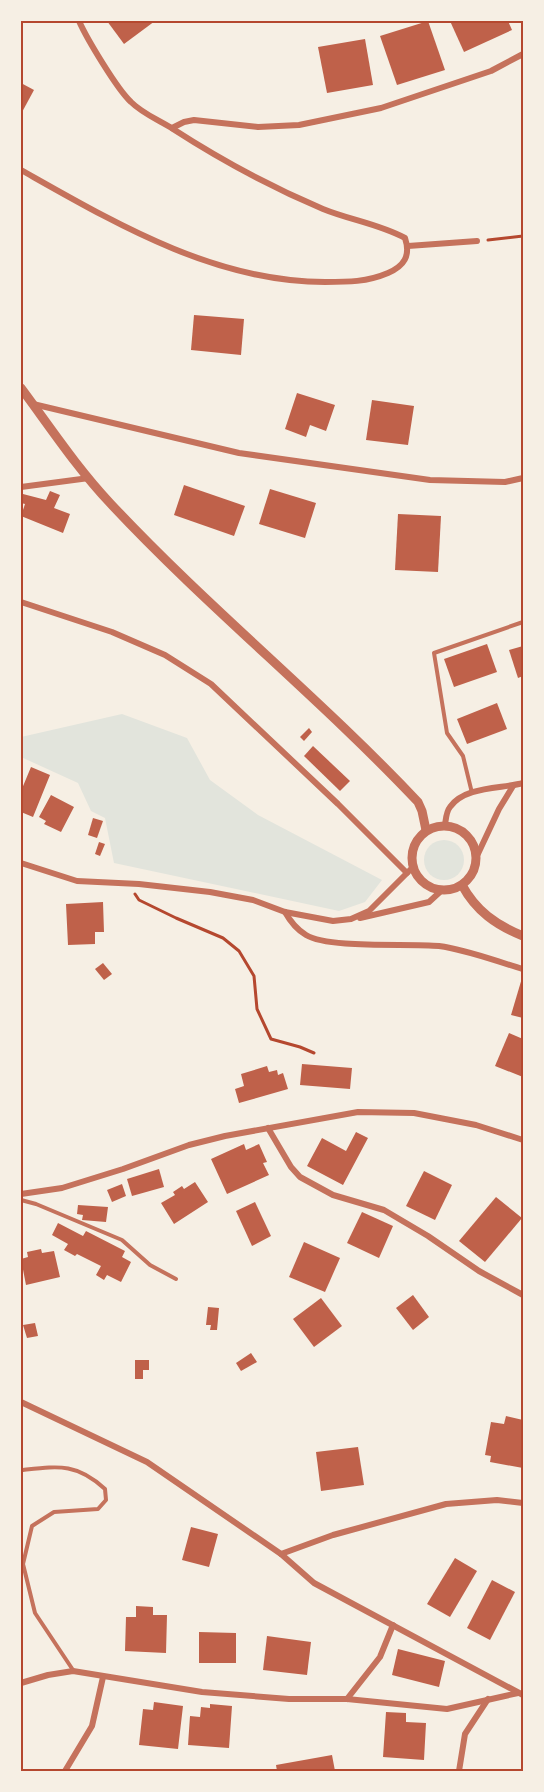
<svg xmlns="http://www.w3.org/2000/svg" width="544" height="1792" font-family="'Nunito Sans',sans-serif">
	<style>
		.green { fill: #e2e4dc }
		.building { fill: #bf614a }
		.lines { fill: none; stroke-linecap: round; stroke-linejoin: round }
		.path { stroke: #b5482f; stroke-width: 3 }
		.service { stroke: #c5725c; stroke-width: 4 }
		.minor { stroke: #c5725c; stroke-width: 6 }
		.tertiary { stroke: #c5725c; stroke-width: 9 }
		.neatline { fill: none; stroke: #b5482f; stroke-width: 2 }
	</style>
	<rect width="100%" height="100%" fill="#f6efe4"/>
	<!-- green -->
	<g class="green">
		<path d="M122 714 187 738 210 780 258 815 382 880 365 902 339 911 114 863 105 818 91 811 78 783 21 757V737Z"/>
		<circle cx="444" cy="860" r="20"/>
	</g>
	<!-- building -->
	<g class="building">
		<path d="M107 21H155L124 44Z"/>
		<path d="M428 21 445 70 397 85 380 36Z"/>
		<path d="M450 21H508L512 30 464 52Z"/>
		<path d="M365 39 373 85 327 93 318 47Z"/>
		<path d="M21 83 34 90 21 114Z"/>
		<path d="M194 315 244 319 241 355 191 350Z"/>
		<path d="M297 393 335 405 326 431 310 425 306 437 285 429Z"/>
		<path d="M372 400 414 406 408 445 366 440Z"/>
		<path d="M184 485 245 506 234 536 174 515Z"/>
		<path d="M270 489 316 503 305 538 259 524Z"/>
		<path d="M50 491 60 495 54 508 70 514 63 533 21 516 25 504 21 503 23 494 46 500Z"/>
		<path d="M398 514 441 516 438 572 395 570Z"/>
		<path d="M487 644 497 672 454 687 444 659Z"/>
		<path d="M523 646V676L518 678 509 650Z"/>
		<path d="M497 703 507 729 467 744 457 719Z"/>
		<path d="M309 728 312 732 304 741 300 737Z"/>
		<path d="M313 746 350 781 340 791 304 756Z"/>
		<path d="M31 767 50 775 33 817 21 812V801L23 795 21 794V791Z"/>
		<path d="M51 795 74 807 61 832 44 824 46 821 39 817Z"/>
		<path d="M93 818 103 821 97 838 88 835Z"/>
		<path d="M99 842 105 844 100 856 95 854Z"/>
		<path d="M103 902 104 932H95V944L68 945 66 904Z"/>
		<path d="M103 963 112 974 104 980 95 969Z"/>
		<path d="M522 978H523V1018L511 1015Z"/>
		<path d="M509 1033 523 1039V1077L495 1066Z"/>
		<path d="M302 1064 352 1068 350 1089 300 1085Z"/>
		<path d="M267 1066 269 1072 277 1070 278 1075 283 1073 288 1089 239 1103 235 1089 244 1086 241 1074Z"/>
		<path d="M356 1132 368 1138 343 1185 307 1166 322 1138 346 1151Z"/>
		<path d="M244 1144 246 1150 259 1144 267 1162 263 1163 269 1175 227 1194 211 1159Z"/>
		<path d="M159 1169 164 1187 132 1196 127 1179Z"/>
		<path d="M424 1171 452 1185 435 1220 406 1206Z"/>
		<path d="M195 1182 208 1202 174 1224 161 1203 175 1195 173 1192 182 1186 184 1189Z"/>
		<path d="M122 1184 126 1196 112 1202 107 1190Z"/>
		<path d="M496 1197 522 1218 485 1262 459 1241Z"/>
		<path d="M255 1202 271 1236 252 1246 236 1211Z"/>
		<path d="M78 1205 108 1207 106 1222 82 1220 83 1215 77 1214Z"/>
		<path d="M362 1212 393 1226 379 1258 347 1243Z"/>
		<path d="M58 1223 83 1236 86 1231 125 1251 122 1257 131 1262 121 1282 107 1275 104 1280 96 1275 101 1266 77 1254 75 1256 64 1250 68 1244 52 1235Z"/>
		<path d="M304 1242 340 1258 325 1292 289 1277Z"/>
		<path d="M41 1249 42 1253 54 1251 60 1277 26 1285 21 1259 28 1257 27 1252Z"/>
		<path d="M413 1295 429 1317 413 1330 396 1308Z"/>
		<path d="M321 1298 342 1326 314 1347 293 1319Z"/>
		<path d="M208 1307 219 1308 217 1330H210L211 1325H206Z"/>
		<path d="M35 1323 38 1336 27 1338 23 1325Z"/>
		<path d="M251 1353 257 1362 241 1371 236 1363Z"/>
		<path d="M135 1360H149V1370H143V1379H135Z"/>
		<path d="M506 1416 523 1420V1468L490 1462 491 1456 485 1455 491 1422 504 1424Z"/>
		<path d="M358 1447 364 1485 321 1491 316 1452Z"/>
		<path d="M191 1527 218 1534 209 1567 182 1560Z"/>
		<path d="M455 1558 477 1571 450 1617 427 1604Z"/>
		<path d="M492 1580 515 1592 490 1640 467 1628Z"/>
		<path d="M136 1606 153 1607V1615H167L166 1653 125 1651 126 1617H136Z"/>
		<path d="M199 1632 236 1633V1663H199Z"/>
		<path d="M267 1636 311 1642 307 1675 263 1670Z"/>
		<path d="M398 1649 445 1661 439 1687 392 1675Z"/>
		<path d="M154 1702 183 1706 178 1749 139 1745 143 1709 153 1710Z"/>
		<path d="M210 1704 232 1706 229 1748 188 1745 190 1716 200 1717 201 1707 210 1708Z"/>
		<path d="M386 1712 406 1713V1722L426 1723 424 1760 383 1757Z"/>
		<path d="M332 1755 335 1771H277L276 1765Z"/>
	</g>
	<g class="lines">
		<!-- path -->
		<g class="path">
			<path d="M488 240 523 236"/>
			<path d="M135 894 139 900 176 918 223 938 239 951 254 976 257 1009 271 1039 300 1047 314 1053"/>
		</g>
		<!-- service -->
		<g class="service">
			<path d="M472 793 463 756 447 733 434 653 523 622"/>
			<path d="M21 1200 36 1204 122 1240 150 1265 176 1279"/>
			<path d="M23 1470C59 1466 77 1463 105 1489L106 1500 98 1509 54 1512 32 1526 23 1564 35 1613 73 1670"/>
		</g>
		<!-- minor -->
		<g class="minor">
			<path d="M172 128 184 122 194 120 258 127 299 125 381 108 491 71 523 54"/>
			<path d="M21 170C115 223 214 282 325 282 348 282 367 282 388 273 404 266 411 256 405 238 379 224 350 220 323 209 271 187 221 160 173 129 159 120 143 114 131 102 117 89 87 39 79 21"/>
			<path d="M408 246 477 241"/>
			<path d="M33 404 239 453 430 480 505 482 523 478"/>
			<path d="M21 487 89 478"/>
			<path d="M21 602 112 632 165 655 211 684 338 804 407 873"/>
			<path d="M445 825C446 819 446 812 450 807 465 786 501 789 523 783"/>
			<path d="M476 858 499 809 513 786"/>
			<path d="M21 863 77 881 139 884 210 892 253 900 285 912 333 921 351 919 369 911 414 866"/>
			<path d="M285 912C290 921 296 929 306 935 329 949 408 943 439 946 468 950 495 961 523 969"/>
			<path d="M360 918 429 902 441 891"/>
			<path d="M268 1128 291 1167 300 1177 333 1195 384 1210 428 1236 479 1271 523 1295"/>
			<path d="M21 1194 62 1188 123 1169 189 1145 225 1136 358 1112 414 1113 476 1125 523 1140"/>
			<path d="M21 1402 147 1462 281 1554 314 1583 523 1695"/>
			<path d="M281 1554 333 1535 446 1504 497 1500 523 1503"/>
			<path d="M21 1683 48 1675 73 1671 202 1692 289 1699H347L447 1709 518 1693"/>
			<path d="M347 1699 380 1657 393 1625"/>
			<path d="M65 1771 92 1726 103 1677"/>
			<path d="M459 1771 465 1734 488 1699"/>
		</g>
		<!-- tertiary -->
		<g class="tertiary">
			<path d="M21 388C50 427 77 468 110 503 208 608 320 698 418 802L422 811 426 830"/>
			<circle cx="444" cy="858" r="32"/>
			<path d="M462 885C476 911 496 925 523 936"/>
		</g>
	</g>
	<!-- border -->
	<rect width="544" height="1792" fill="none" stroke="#f6efe4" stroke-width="45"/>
	<rect x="22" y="22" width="500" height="1748" class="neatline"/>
</svg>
